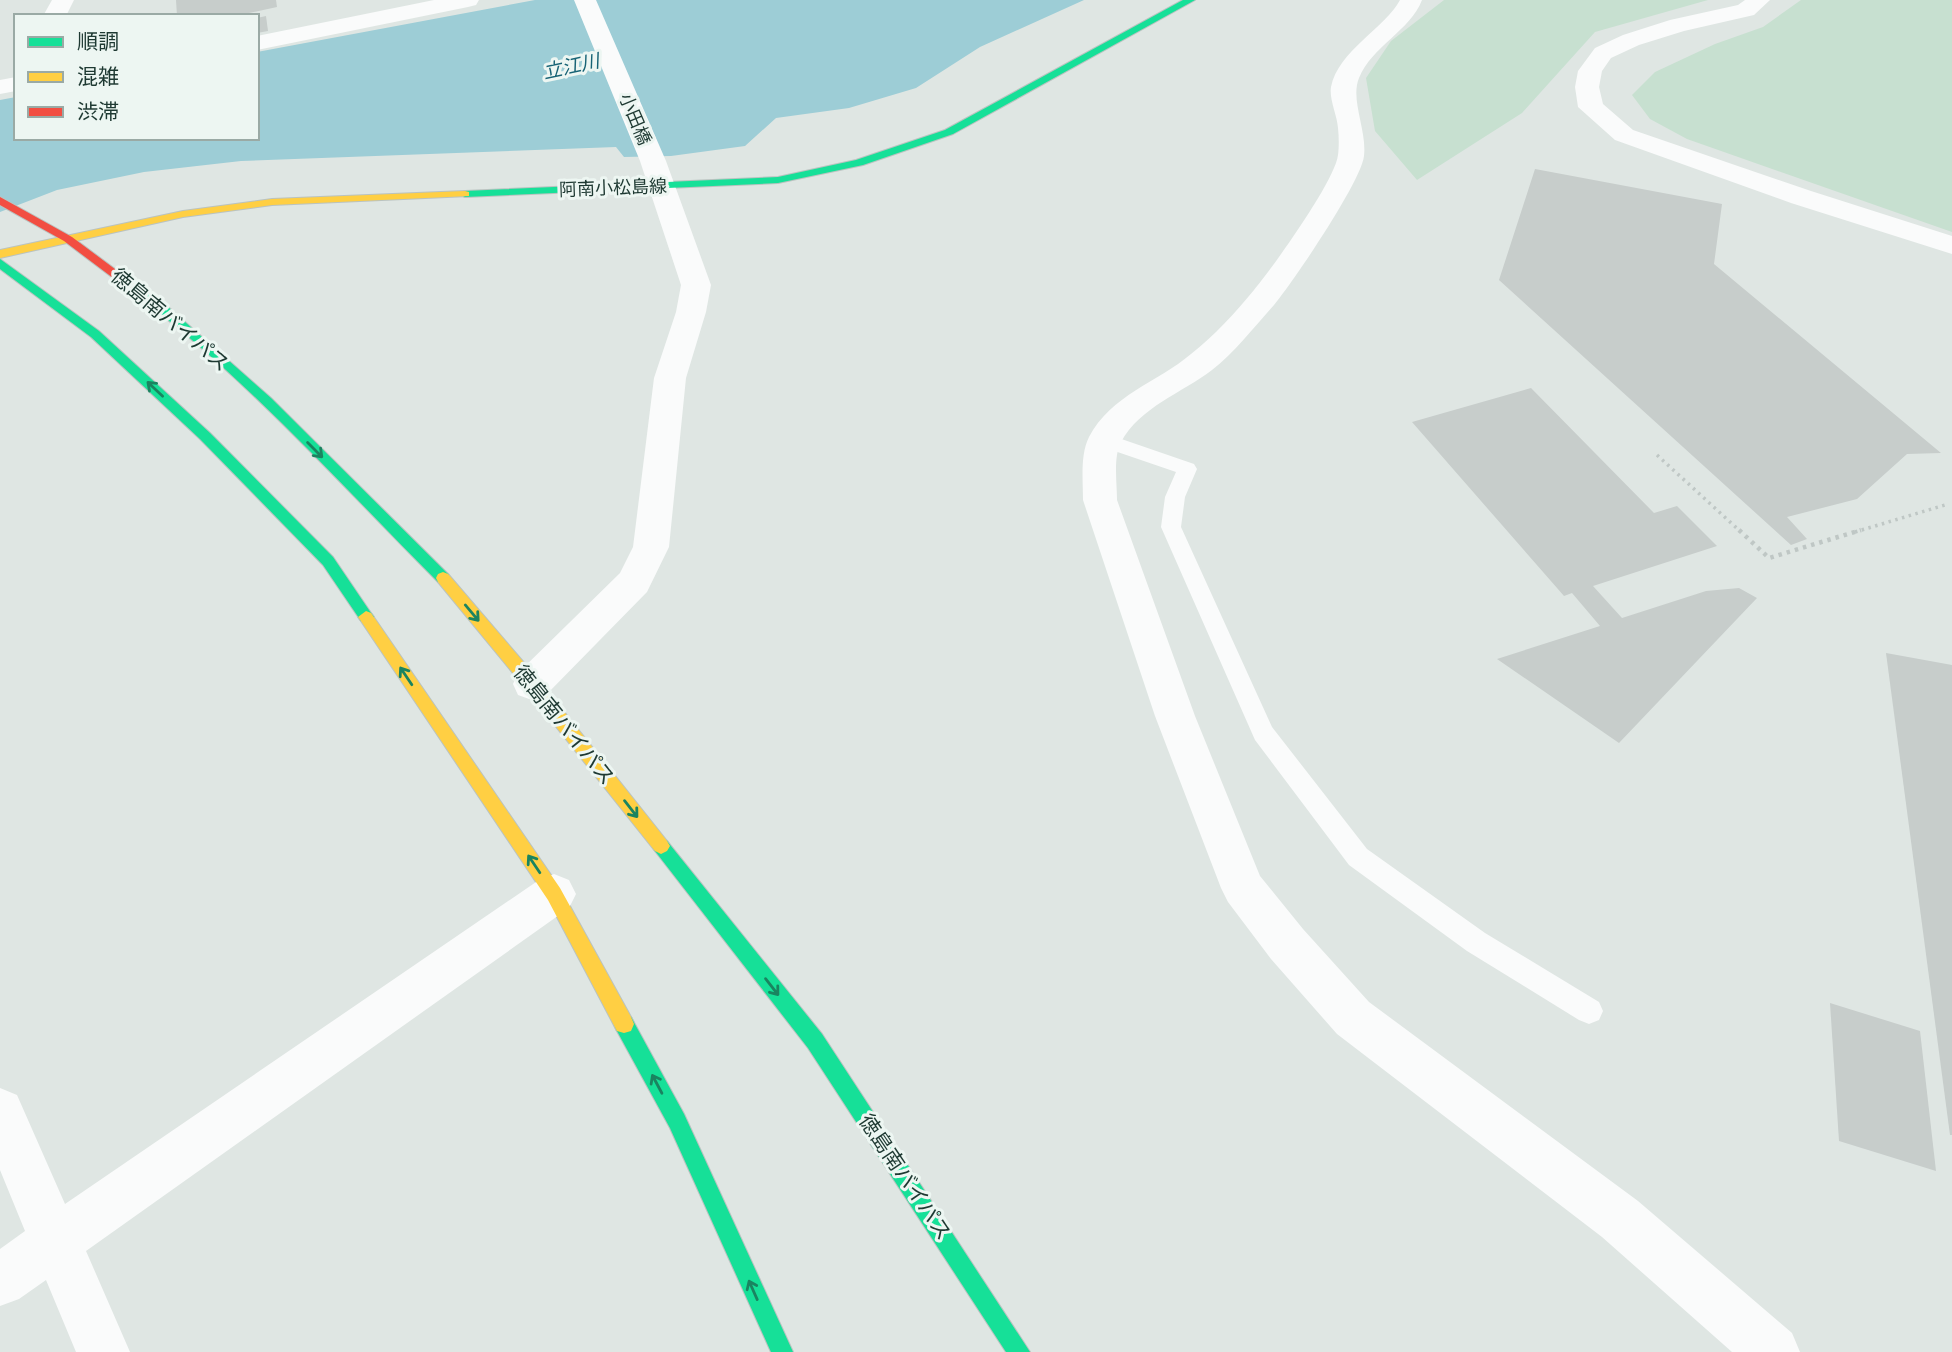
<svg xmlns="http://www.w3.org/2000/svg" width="1952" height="1352" font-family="Jost,'Noto Sans JP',sans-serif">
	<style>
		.green { fill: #c7e0d0 }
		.water { fill: #9dcdd6 }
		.building { fill: #c7cdcb }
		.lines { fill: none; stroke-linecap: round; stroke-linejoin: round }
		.fast-casing { stroke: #bac3c0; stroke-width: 2 }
		.slow-casing { stroke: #bac3c0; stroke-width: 2 }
		.jam-casing { stroke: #bac3c0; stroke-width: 2 }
		.path-far1 { stroke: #bfc7c5; stroke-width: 3.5; stroke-dasharray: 2.5 4.5; stroke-linecap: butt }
		.path { stroke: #bfc7c5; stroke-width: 4.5; stroke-dasharray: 3.5 5; stroke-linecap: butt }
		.lane { fill: #fafbfb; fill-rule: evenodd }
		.street { fill: #fafbfb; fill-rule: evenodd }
		.fast { fill: #16e098; fill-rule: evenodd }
		.slow { fill: #ffcf43; fill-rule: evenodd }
		.jam { fill: #f24e42; fill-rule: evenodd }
		.oneway { stroke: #1a8460 }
		.labels { text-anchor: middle; stroke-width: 6; stroke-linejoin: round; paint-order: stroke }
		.far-street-label { font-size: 18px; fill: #1e3932; stroke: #edf6f2 }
		.far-water-label { font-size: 19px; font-style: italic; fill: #176375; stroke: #edf6f2 }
		.street-label { font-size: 21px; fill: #1e3932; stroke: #edf6f2 }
	</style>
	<rect width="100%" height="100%" fill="#dfe6e3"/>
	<!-- green -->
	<g class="green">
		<path d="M1444 0H1708L1595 32 1522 113 1417 180 1375 131 1366 78 1391 41Z"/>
		<path d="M1801 0H1952V232L1687 139 1650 119 1632 95 1655 72 1715 44 1763 27Z"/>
	</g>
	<!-- water -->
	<path class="water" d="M535 0H1084L980 47 916 88 849 108 776 118 745 146 671 156 624 157 616 147 241 161 144 172 57 190 0 212V100L16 97V138H257V52Z"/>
	<!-- building -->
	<g class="building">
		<path d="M176 0H276L277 7 235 16H177Z"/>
		<path d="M266 16 268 31 257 33V18Z"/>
		<path d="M1535 169 1722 204 1714 264 1941 453 1907 454 1857 499 1787 517 1807 539 1791 545 1499 280Z"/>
		<path d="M1531 388 1654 513 1677 506 1717 546 1593 586 1622 618 1706 591 1739 588 1757 598 1619 743 1497 659 1600 626 1572 593 1564 596 1412 422Z"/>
		<path d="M1886 653 1952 665V1135H1950Z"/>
		<path d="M1830 1003 1920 1031 1936 1171 1839 1141Z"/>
	</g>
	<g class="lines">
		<defs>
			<g id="fast">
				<path d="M1183 0H1195L953 134 863 165 778 183 465 197 459 194 465 191 778 177 856 160 945 130Z"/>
				<path d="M0 259 99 331 210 433 333 557 371 613 374 617 371 621H361L323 565 200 439 91 337 0 269Z"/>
				<path d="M137 286 167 306 271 398 448 574 450 578 448 582H438C341 485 243 374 133 293L131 290Z"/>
				<path d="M661 838 667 841 822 1034 1030 1352H1006L808 1048 655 851 652 846 655 841Z"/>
				<path d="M624 1015 631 1017 684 1114 793 1352H771L670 1128 617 1031 614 1024 617 1017Z"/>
			</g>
			<g id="slow">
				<path d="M465 191 469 192V196L272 205 183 217 0 258V250L183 211 272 199Z"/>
				<path d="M443 572 448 574 538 679 667 841 670 846 667 851 661 854 655 851 526 689 438 582 436 578 438 574Z"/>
				<path d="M366 611 371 613 560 888 631 1017 634 1024 631 1031 624 1033 617 1031 548 900 361 621 358 617Z"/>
			</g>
			<path id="jam" d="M0 197 72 237 143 290 141 293H133L64 241 0 205Z"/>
		</defs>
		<!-- fast casing -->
		<use href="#fast" class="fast-casing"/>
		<!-- slow casing -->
		<use href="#slow" class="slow-casing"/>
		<!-- jam casing -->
		<use href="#jam" class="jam-casing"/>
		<!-- path-far1 -->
		<g class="path-far1">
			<path d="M1657 455 1741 532"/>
			<path d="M1855 532 1945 505"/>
		</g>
		<!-- path -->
		<path class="path" d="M1739 530 1769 558 1861 530"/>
		<!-- lane -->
		<path class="lane" d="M1104 433 1194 464 1197 469 1185 497 1181 527 1272 727 1367 849 1485 933 1599 1002 1603 1011 1599 1020 1589 1024 1579 1020 1467 951 1349 865 1255 740 1161 527 1165 497 1176 472 1097 445 1094 440 1097 435Z"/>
		<!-- street -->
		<g class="street">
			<path d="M52 0H74L66 16H43Z"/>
			<path d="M434 0H479L476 5 468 7 257 50V36Z"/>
			<path d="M574 0H596L666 161 711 285 706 312 686 378 669 547 647 592 546 695 532 700 518 695 513 684 518 673 620 573 633 547 654 378 676 312 681 285 640 161Z"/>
			<path d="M1400 0H1422C1410 31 1372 46 1359 78 1350 100 1367 130 1364 156 1361 182 1293 282 1274 305 1255 326 1234 353 1212 370 1182 393 1140 407 1121 442 1113 457 1117 483 1117 500L1195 716 1260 876 1303 929 1369 1002 1638 1201 1792 1333 1800 1352H1732L1602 1237 1337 1034 1271 959 1228 902 1221 888 1155 716 1083 500C1083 480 1080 455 1089 437 1111 395 1158 382 1191 354 1214 336 1236 312 1254 290 1273 267 1335 181 1338 155 1339 147 1339 137 1338 128 1337 115 1329 99 1331 87 1338 51 1386 27 1400 0Z"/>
			<path d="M1745 0H1770L1754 15 1684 31 1639 45 1611 58 1602 71 1599 87 1603 104 1633 130 1811 191 1952 236V254L1791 203 1615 140 1578 107 1575 87 1578 71 1595 48 1623 35 1670 20 1738 5Z"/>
			<path d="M16 77V91L0 94V80Z"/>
			<path d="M554 874 569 880 576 894 569 908 86 1251 130 1352H76L46 1280 19 1299 0 1306V1249L25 1231 0 1170V1088L17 1095 65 1204 539 880Z"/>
		</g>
		<!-- fast -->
		<use href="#fast" class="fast"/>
		<!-- slow -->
		<use href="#slow" class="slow"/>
		<!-- jam -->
		<use href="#jam" class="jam"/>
	</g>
	<!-- one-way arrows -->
	<defs><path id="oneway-shaft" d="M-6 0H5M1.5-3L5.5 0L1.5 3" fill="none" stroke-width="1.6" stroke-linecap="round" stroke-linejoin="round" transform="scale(1.75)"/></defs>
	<g class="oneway">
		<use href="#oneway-shaft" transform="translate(155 389) rotate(-137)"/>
		<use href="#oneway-shaft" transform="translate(315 450) rotate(45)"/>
		<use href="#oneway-shaft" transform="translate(472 613) rotate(50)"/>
		<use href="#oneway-shaft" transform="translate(406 676) rotate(-124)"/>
		<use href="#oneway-shaft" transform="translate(631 809) rotate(52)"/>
		<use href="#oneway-shaft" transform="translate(534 864) rotate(-124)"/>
		<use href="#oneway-shaft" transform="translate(772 987) rotate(52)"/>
		<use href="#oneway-shaft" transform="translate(657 1084) rotate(-118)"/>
		<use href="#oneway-shaft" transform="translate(753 1290) rotate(-114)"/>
	</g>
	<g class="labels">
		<!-- far-street labels -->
		<g class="far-street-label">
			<text transform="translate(635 119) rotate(67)" y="6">小田橋</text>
			<text transform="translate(613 188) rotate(-2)" y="6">阿南小松島線</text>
		</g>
		<!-- far-water labels -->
		<g class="far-water-label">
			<text transform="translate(571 66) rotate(-12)" y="7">立江川</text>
		</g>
		<!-- street labels -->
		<g class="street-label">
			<text transform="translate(170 320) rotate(40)" y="7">徳島南バイパス</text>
			<text transform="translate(564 725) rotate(51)" y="7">徳島南バイパス</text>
			<text transform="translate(905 1177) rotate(56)" y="7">徳島南バイパス</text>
		</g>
	</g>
	<!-- legend -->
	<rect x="14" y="14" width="245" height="126" fill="#edf6f2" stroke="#9aaaa5" stroke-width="2"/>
	<rect x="28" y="37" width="35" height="10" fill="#16e098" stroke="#9aaaa5" stroke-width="2"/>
	<text x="77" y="49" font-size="21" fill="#1e3932">順調</text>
	<rect x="28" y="72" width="35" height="10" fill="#ffcf43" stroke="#9aaaa5" stroke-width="2"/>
	<text x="77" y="84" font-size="21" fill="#1e3932">混雑</text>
	<rect x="28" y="107" width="35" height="10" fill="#f24e42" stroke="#9aaaa5" stroke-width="2"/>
	<text x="77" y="119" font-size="21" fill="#1e3932">渋滞</text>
</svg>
